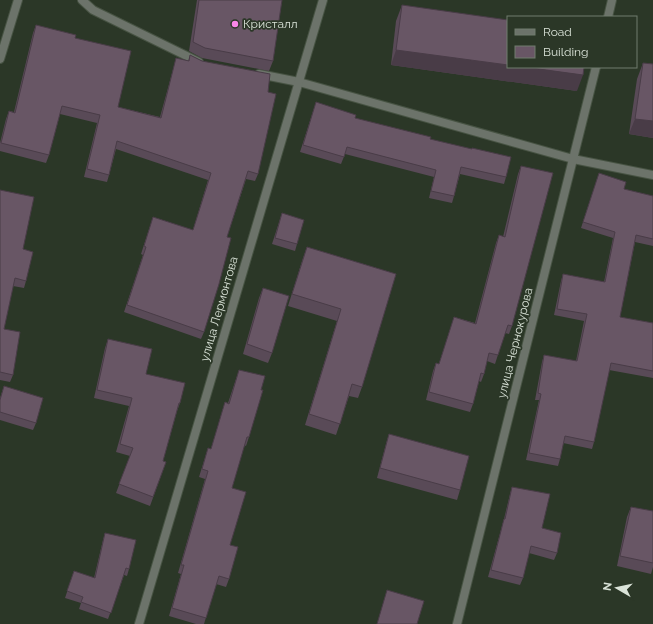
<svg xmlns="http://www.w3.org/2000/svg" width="653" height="624" font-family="Raleway,sans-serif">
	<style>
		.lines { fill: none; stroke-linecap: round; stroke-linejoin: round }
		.service-casing { stroke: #475343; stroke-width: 10 }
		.minor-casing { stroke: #475343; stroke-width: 10 }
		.service { stroke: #6c736a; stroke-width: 8 }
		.minor { stroke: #6c736a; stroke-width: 8 }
		.wall { fill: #594a57 }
		.shaded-wall { fill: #493c47 }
		.building { fill: #685665; stroke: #493c47 }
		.poi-dot { fill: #f987e8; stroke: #2b3727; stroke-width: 1.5 }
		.labels { text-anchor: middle; stroke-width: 3.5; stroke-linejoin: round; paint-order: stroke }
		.poi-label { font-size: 12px; fill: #dae3d8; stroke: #2b3727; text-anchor: start }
		.street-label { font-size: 12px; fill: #dae3d8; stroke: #2b3727 }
	</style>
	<rect width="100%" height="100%" fill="#2b3727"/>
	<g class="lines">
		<defs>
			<g id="service">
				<path d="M82 0 93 10 199 62"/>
				<path d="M259 74 299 82 573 159"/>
			</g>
			<g id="minor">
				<path d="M608 17 612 0"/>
				<path d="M0 59 18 0"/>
				<path d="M573 159 653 175"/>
				<path d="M139 624 323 0"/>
				<path d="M457 624 596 67"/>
			</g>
		</defs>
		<!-- service casing -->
		<use href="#service" class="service-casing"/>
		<!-- minor casing -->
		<use href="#minor" class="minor-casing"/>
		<!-- service -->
		<use href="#service" class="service"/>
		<!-- minor -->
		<use href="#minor" class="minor"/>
	</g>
	<!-- wall -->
	<g class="wall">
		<path d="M197 0H282L273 61 269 71 202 58 189 51Z"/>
		<path d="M402 5 577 91 391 65 396 21Z"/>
		<path d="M36 25 75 38 118 107 160 117 174 66 176 58 188 61 190 55 268 92 258 174 255 181 246 179 227 237 204 332 201 339 124 312 143 255 141 254 153 217 193 230 208 180 116 149 109 175 107 182 84 177 97 123 60 114 49 155 46 163 0 151V143L6 119 9 111 14 112 33 33Z"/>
		<path d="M643 63 653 64V138L629 134 637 79Z"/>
		<path d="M316 102 355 118 430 139 506 177 504 184 460 174 454 196 452 203 429 198 434 177 345 154 341 164 300 152Z"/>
		<path d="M521 166 512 326 509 334 505 333 495 364 487 361 484 374 481 382 479 381 473 404 470 412 426 400 433 371 436 363 439 364 454 317 475 323 496 243 499 235 503 237 518 174Z"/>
		<path d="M597 179 624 189 653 196V246L635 242 620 317 653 323V378L609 370 594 442 592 449 563 443 560 459 558 466 526 460 539 400H535L542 362 544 355 576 361 584 321 554 315 561 281 563 274 604 282 613 238 581 228Z"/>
		<path d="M0 190 23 249 26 281 24 288 13 286 4 329 13 375 10 382 0 380Z"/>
		<path d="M282 213 297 244 295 251 272 244Z"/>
		<path d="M307 247 396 274 362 387 358 398 349 396 336 435 305 425 337 321 288 306 303 258Z"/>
		<path d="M263 288 272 353 268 363 243 354 259 298Z"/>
		<path d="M108 339 146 374 180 403 177 411 163 461 166 462 150 506 116 493 130 456 116 452 129 406 94 398 105 348Z"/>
		<path d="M239 370 261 390 249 437 246 446 244 445 232 488 229 579 226 587 216 584 204 624H196L169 616 181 574 178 573 205 479 199 477 208 448 211 449 225 402 228 403Z"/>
		<path d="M4 386 36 423 33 430 0 420V398Z"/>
		<path d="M389 434 460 490 457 500 377 478 386 444Z"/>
		<path d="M512 487 542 528 557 553 554 560 529 553 523 578 520 585 488 577 502 526 504 519 510 494Z"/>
		<path d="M631 507 653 511V567L651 574 617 566 627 517Z"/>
		<path d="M105 533 129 569 127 576 124 575 108 619 79 609 81 603 65 598 74 571 94 578 103 540Z"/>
	</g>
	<!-- shaded-wall -->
	<g class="shaded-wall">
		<path d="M396 50 508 65V67H524L583 75 577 91 391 65Z"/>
		<path d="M635 119 653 121V138L629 134Z"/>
	</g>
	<!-- building -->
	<g class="building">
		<path d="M199 0H282L273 61 205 48 193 42Z"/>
		<path d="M402 5 508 20V65L396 50Z"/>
		<path d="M36 25 76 35 75 38 131 51 118 107 161 118 176 58 189 61 190 55 202 61 270 74 268 92 276 94 258 174 248 171 227 237 231 238 219 284 204 332 127 305 146 247 144 246 153 217 193 230 211 173 117 141 109 175 87 169 100 115 62 106 49 155 1 143 9 111 15 113Z"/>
		<path d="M643 63 653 64V121L635 119Z"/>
		<path d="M524 67H584L583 75Z"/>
		<path d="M316 102 356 115 355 118 431 137 430 139 472 149V148L511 157 506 177 461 167 454 196 431 191 436 170 347 147 344 157 303 145Z"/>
		<path d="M521 166 553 173 512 326 508 325 498 355 489 353 484 374 481 373 473 404 429 392 436 363 439 364 454 317 476 324 499 235 505 237Z"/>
		<path d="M599 173 626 182 624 189 653 196V239L636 235 620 317 653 323V371L611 363 594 442 565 436 560 459 529 453 541 394 538 393 544 355 577 361 587 314 557 309 563 274 605 282 615 232 583 222Z"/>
		<path d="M0 190 34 197 23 249 33 252 26 281 15 278 4 329 20 332 13 375 0 372Z"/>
		<path d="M282 213 304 220 297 244 275 238Z"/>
		<path d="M307 247 396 274 362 387 352 384 340 424 309 414 341 309 292 294Z"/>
		<path d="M263 288 289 296 272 353 247 344Z"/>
		<path d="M108 339 152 349 146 374 185 383 180 403H179L163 461 166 462 153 497 119 484 133 448 120 444 132 398 97 390Z"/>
		<path d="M239 370 265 376 261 390H263L249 437H247L232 488 246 492 230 545 238 547 229 579 219 576 206 618 172 608 184 565H181L208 471 202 469 208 448 211 449 225 402 229 404Z"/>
		<path d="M4 386 43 398 36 423 0 412V400Z"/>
		<path d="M389 434 469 456 460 490 380 468Z"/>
		<path d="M512 487 550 494 542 528 561 533 557 553 531 546 523 578 491 570 504 519H505Z"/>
		<path d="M631 507 653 511V563L620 556Z"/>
		<path d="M105 533 136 540 129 569 126 568 111 613 81 602 83 597 67 591 74 571 95 578Z"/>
		<path d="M387 590 424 601 417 624H377Z"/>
	</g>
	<!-- markers -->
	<circle class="poi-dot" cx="235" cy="24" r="4"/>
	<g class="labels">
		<!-- poi labels -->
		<g class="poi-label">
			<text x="243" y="28">Кристалл</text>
		</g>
		<!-- street labels -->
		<g class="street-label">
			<text transform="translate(219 309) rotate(-74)" y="4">улица Лермонтова</text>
			<text transform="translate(515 343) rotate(-76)" y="4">улица Чернокурова</text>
		</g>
	</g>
	<!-- legend -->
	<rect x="507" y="16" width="130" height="52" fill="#2b3727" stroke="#717c6e"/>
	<rect x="515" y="29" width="20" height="6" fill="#6c736a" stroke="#717c6e"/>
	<text x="543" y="36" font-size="12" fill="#dae3d8">Road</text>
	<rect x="515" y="46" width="20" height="12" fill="#685665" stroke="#717c6e"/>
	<text x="543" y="56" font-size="12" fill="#dae3d8">Building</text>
	<!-- north arrow -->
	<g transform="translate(617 588) rotate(279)" stroke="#2b3727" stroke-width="3" paint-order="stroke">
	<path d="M0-3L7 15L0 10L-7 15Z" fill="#dae3d8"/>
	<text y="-6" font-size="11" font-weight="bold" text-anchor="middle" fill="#dae3d8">N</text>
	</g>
</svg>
